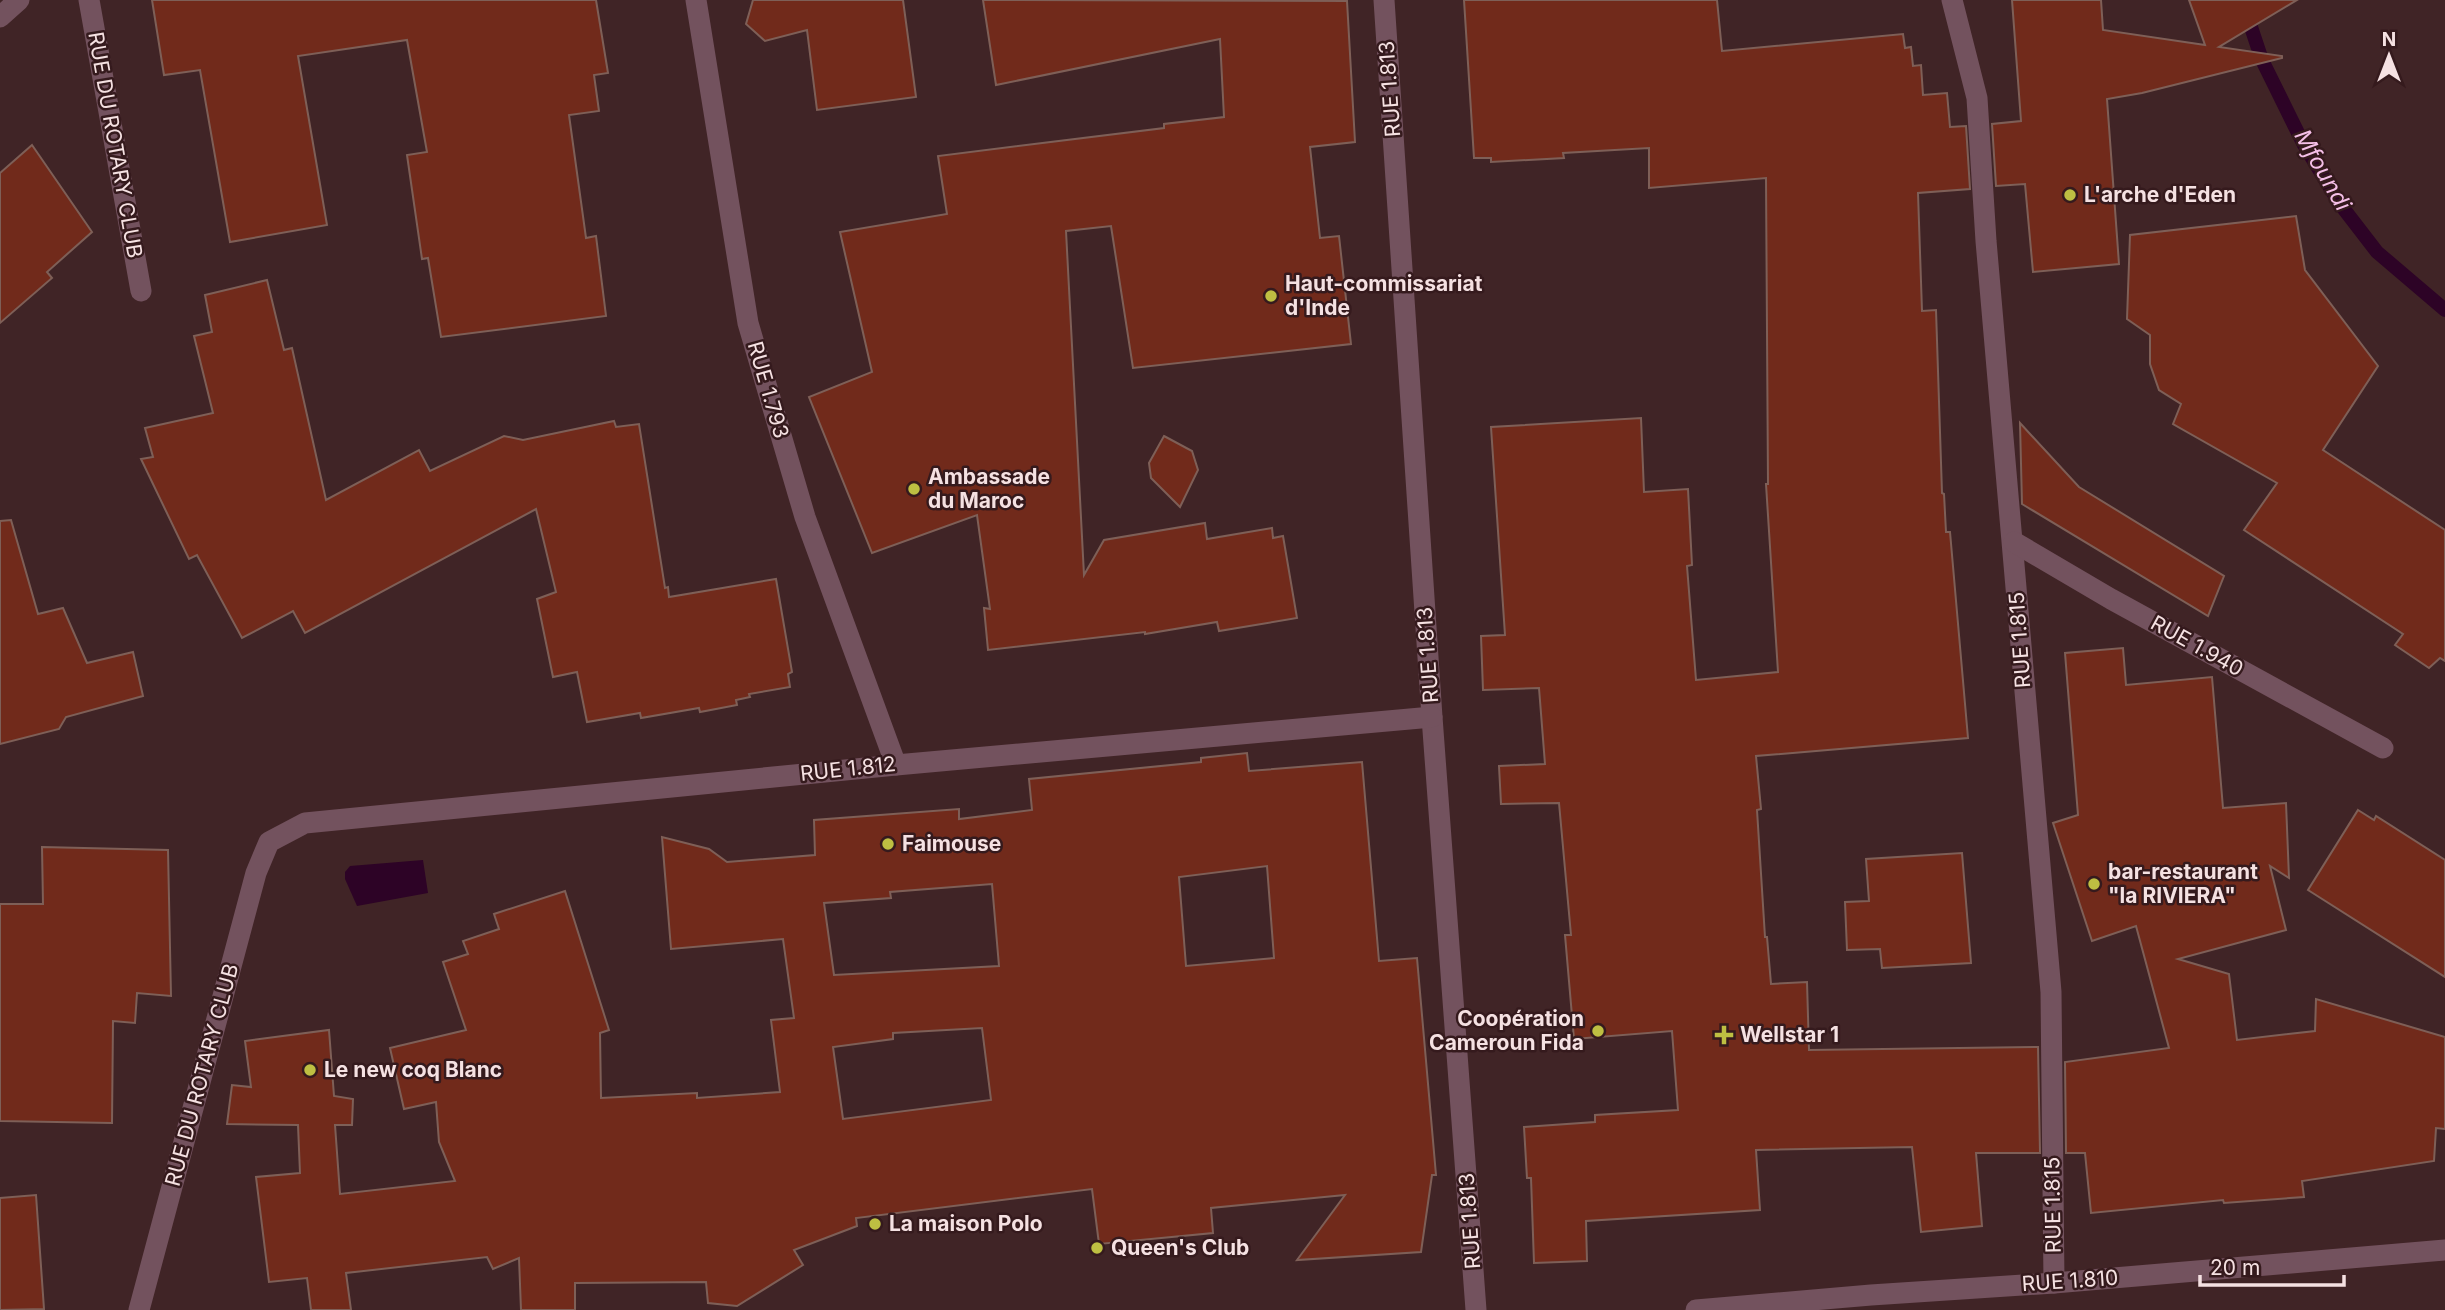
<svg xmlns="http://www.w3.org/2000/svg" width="2445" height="1310" font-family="Inter,sans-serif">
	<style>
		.water { fill: #2d0326 }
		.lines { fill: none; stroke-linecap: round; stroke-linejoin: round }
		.stream { stroke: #2d0326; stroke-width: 14 }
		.building { fill: #712a1b; stroke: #7e5f57; stroke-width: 2; fill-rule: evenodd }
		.minor { stroke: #73525e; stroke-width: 21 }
		.tertiary { stroke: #73525e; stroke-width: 21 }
		.poi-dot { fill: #bebf42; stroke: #351a1d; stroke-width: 2.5 }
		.labels { text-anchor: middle; stroke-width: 5; stroke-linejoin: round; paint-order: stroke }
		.street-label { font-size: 21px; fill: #f5e1e2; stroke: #351a1d }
		.poi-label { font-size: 21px; font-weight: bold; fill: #f5e1e2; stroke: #351a1d; text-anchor: start }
		.water-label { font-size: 23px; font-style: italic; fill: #f5bfe7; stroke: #351a1d }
	</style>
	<rect width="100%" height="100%" fill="#402426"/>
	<!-- water -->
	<path class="water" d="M423 860 428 893 357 906 345 879V872L350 866Z"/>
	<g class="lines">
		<!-- stream -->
		<path class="stream" d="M2242 0 2262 60 2303 143 2340 204 2377 252 2445 310"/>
	</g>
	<!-- building -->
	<g class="building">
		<path d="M152 0H596L608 73 594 75 599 111 569 115 586 238 596 236 606 316 441 337 428 258 422 259 407 155 427 152 407 40 298 56 327 225 230 242 200 70 164 75Z"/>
		<path d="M753 0H903L916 97 817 110 807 30 765 41 746 24Z"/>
		<path d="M983 0 1347 1 1355 142 1310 147 1320 238 1339 236 1351 344 1133 368 1111 226 1066 231 1084 575 1104 540 1205 523 1207 539 1272 528 1273 538 1283 536 1297 618 1219 631 1217 622 1145 634V632L988 650 984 608 990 609 977 515 872 553 809 397 872 372 840 232 947 214 938 156 1164 128V124L1224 117 1220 39 996 85Z"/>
		<path d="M1464 0H1717L1722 51 1903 34 1905 48 1911 47 1913 66 1921 65 1923 95 1947 93 1950 127 1966 126 1970 189 1918 193 1922 311 1936 310 1942 493 1944 494 1946 532H1950L1968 738 1756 756 1761 809 1757 810 1765 937H1767L1771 984 1807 982 1809 1050 2038 1047 2040 1153H1976L1982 1226 1921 1232 1912 1147 1756 1150 1760 1210 1586 1221 1587 1261 1534 1263 1531 1178H1527L1524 1127 1595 1122V1115L1678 1110 1672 1031 1574 1039 1565 935H1571L1559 803 1501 804 1499 766 1545 764 1539 688 1483 690 1481 636 1505 635 1491 427 1641 418 1644 492 1688 489 1692 565 1687 566 1696 680 1778 672 1766 484H1768L1766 178 1649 188V148L1563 153 1564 158 1491 162V158H1474Z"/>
		<path d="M2012 0H2101L2103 30 2205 45 2189 0H2297L2219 47 2282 56V58L2142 93 2107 99 2119 264 2033 272 2025 184 1996 186 1992 124 2021 121Z"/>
		<path d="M32 145 92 232 47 272 52 278 0 323V173Z"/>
		<path d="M2296 216 2305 270 2378 366 2323 450 2445 530V661L2440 658 2429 668 2395 645 2403 634 2244 530 2277 483 2173 424 2181 404 2159 390 2150 364V335L2127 319 2130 235Z"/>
		<path d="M267 280 284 350 292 348 326 500 419 450 430 471 504 436 523 440 614 421 616 427 639 424 665 588 668 587 669 597 776 579 792 672 788 674 790 687 749 694 750 697 736 700 737 705 700 712 699 708 641 718 640 713 587 722 577 672 553 677 537 599 556 592 536 509 305 633 293 611 242 638 197 555 189 559 141 459 153 457 145 428 213 413 194 336 212 332 205 295Z"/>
		<path d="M2020 423 2079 487 2224 576 2208 616 2022 504Z"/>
		<path d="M1164 436 1192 451 1198 470 1180 507 1151 478 1149 463Z"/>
		<path d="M11 520 38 614 63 608 87 663 133 652 143 696 66 717 59 729 0 744V521Z"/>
		<path d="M2123 648 2126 685 2212 677 2223 808 2286 803 2289 878 2270 866 2286 930 2178 959 2229 974 2237 1040 2315 1031 2316 999 2445 1037V1129L2436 1128 2434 1161 2302 1181 2304 1197 2224 1203 2223 1200 2091 1213 2085 1153H2066L2065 1062 2169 1048 2136 926 2092 941 2053 823 2078 815 2065 653Z"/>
		<path d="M1247 753 1249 771 1362 762 1379 961 1417 958 1436 1175H1432L1421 1252 1297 1260 1345 1195 1211 1208 1213 1233 1099 1244 1092 1189 856 1218 857 1226 794 1250 803 1265 737 1306 708 1303 706 1282 575 1283V1310H521L519 1258 493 1269 487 1257 346 1273 351 1310H311L307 1278 269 1282 256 1177 300 1173 298 1125 227 1124 232 1085 251 1087 245 1041 329 1030 334 1096 353 1099 352 1125H335L340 1194 455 1181 439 1142 436 1102 404 1109 390 1048 466 1030 443 962 468 954 463 941 499 929 494 914 565 891 609 1030 600 1033 601 1098 697 1093V1098L780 1092 771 1020 794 1018 783 939 671 949 662 837 709 849 727 862 815 855 814 820 959 809V819L1032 810 1029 779 1201 762V758ZM1267 866 1274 958 1186 966 1179 877ZM992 884 999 966 834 975 824 903 891 898 890 892ZM982 1028 991 1100 843 1119 833 1047 893 1039V1033Z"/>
		<path d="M2358 810 2374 820 2376 816 2445 860V977L2308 890Z"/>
		<path d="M42 847 168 850 171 996 137 993 135 1023 113 1021 112 1123 0 1121V904H43Z"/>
		<path d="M1962 853 1971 963 1882 968 1880 949 1847 950 1845 902 1869 901 1866 859Z"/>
		<path d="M36 1195 44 1309 0 1310V1198Z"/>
	</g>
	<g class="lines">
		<!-- minor -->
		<g class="minor">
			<path d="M89 0 141 291"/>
			<path d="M696 0 748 323 805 517 896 765"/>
			<path d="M1384 0 1432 717 1476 1310"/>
			<path d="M1952 0 1977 98 1986 241 2051 992 2054 1283"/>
			<path d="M0 17 19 0"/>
			<path d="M2014 542 2111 599 2383 748"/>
			<path d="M139 1310 256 873 269 842 305 823 896 765 1432 717"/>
		</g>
		<!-- tertiary -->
		<path class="tertiary" d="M1696 1310 1871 1295 2054 1283 2445 1250"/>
	</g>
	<!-- markers -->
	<g class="poi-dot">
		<circle cx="2070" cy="195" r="7"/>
		<circle cx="1271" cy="296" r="7"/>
		<circle cx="914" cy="489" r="7"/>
		<circle cx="888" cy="844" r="7"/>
		<circle cx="2094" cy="884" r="7"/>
		<circle cx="1598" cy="1031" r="7"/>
		<path d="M1720.5 1024.5h7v7h7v7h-7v7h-7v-7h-7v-7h7z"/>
		<circle cx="310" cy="1070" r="7"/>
		<circle cx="875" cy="1224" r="7"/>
		<circle cx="1097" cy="1248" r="7"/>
	</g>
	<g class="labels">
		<!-- street labels -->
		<g class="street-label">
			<text transform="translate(1390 89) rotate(-94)" y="7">RUE 1.813</text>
			<text transform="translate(115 145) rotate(80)" y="7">RUE DU ROTARY CLUB</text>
			<text transform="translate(768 390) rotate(74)" y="7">RUE 1.793</text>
			<text transform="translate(2020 640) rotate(-94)" y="7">RUE 1.815</text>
			<text transform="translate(2197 646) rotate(29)" y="7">RUE 1.940</text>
			<text transform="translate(1428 655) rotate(-94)" y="7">RUE 1.813</text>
			<text transform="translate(848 769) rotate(-6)" y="7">RUE 1.812</text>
			<text transform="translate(202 1075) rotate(-75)" y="7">RUE DU ROTARY CLUB</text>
			<text transform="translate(2053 1205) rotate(-91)" y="7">RUE 1.815</text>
			<text transform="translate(1470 1221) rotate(-94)" y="7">RUE 1.813</text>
			<text transform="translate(2070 1281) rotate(-4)" y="7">RUE 1.810</text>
		</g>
		<!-- poi labels -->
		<g class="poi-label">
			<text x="2084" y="202">L'arche d'Eden</text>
			<text x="1285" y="291">Haut-commissariat<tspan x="1285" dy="24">d'Inde</tspan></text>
			<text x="928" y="484">Ambassade<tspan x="928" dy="24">du Maroc</tspan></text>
			<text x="902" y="851">Faimouse</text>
			<text x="2108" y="879">bar-restaurant<tspan x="2108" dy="24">"la RIVIERA"</tspan></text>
			<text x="1584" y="1026" text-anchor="end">Coopération<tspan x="1584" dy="24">Cameroun Fida</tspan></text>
			<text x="1740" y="1042">Wellstar 1</text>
			<text x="324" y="1077">Le new coq Blanc</text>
			<text x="889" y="1231">La maison Polo</text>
			<text x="1111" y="1255">Queen's Club</text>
		</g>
		<!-- water labels -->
		<g class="water-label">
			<text transform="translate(2323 170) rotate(60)" y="8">Mfoundi</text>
		</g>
	</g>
	<!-- north arrow -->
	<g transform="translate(2389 56)" stroke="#351a1d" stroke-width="5" paint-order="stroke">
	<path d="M0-5L12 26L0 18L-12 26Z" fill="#f5e1e2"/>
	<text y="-10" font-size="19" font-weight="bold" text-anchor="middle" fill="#f5e1e2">N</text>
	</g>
	<!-- scale -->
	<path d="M2200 1275v10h144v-10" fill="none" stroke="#f5e1e2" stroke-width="3.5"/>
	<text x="2210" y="1275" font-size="21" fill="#f5e1e2" stroke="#351a1d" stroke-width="5" paint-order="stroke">20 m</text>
</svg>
